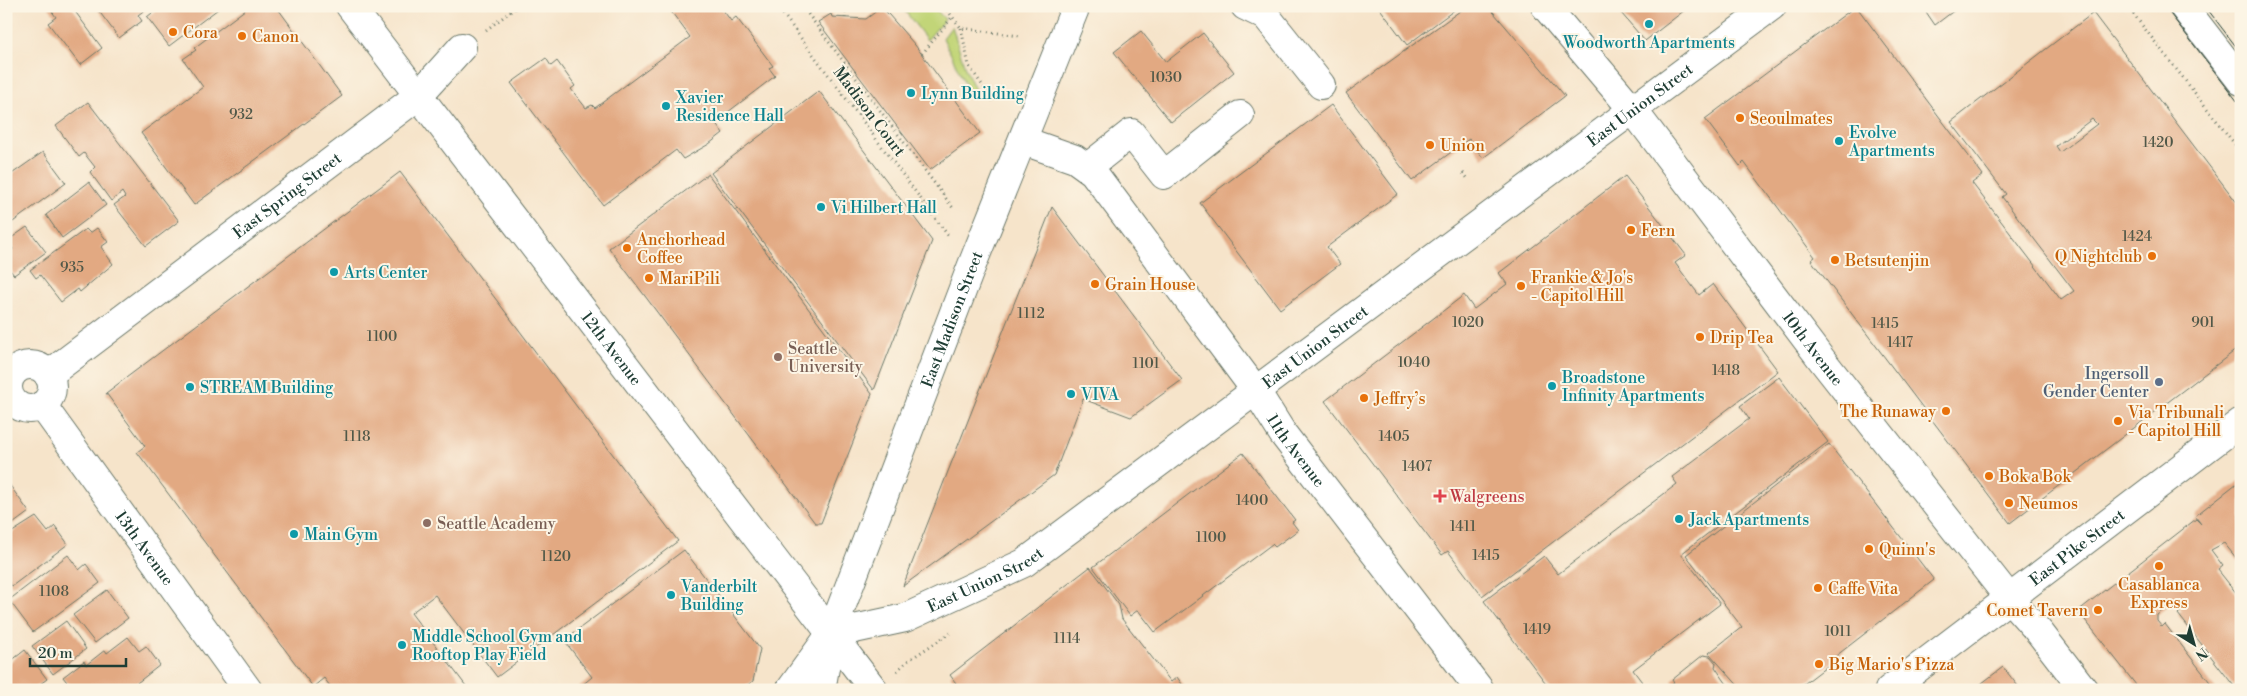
<svg xmlns="http://www.w3.org/2000/svg" width="2247" height="696" font-family="'Libre Bodoni',serif">
	<style>
		.green { fill: #c2d578; stroke: #708956 }
		.building { fill: #e2a982; fill-rule: evenodd }
		.lines { fill: none; stroke-linecap: round; stroke-linejoin: round }
		.minor-casing { stroke: #6a7768; stroke-width: 30 }
		.major-casing { stroke: #6a7768; stroke-width: 30 }
		.path { stroke: #6a7768; stroke-width: 3; stroke-dasharray: 1 4; stroke-linecap: butt }
		.minor { stroke: #fff; stroke-width: 28 }
		.major { stroke: #fff; stroke-width: 28 }
		.tram { stroke: #1f3d34; stroke-width: 1 }
		.culture-dot { fill: #0f9aa8; stroke: #fcf5e5; stroke-width: 2 }
		.food-dot { fill: #e8710a; stroke: #fcf5e5; stroke-width: 2 }
		.education-dot { fill: #8d6e63; stroke: #fcf5e5; stroke-width: 2 }
		.service-dot { fill: #5c6f8a; stroke: #fcf5e5; stroke-width: 2 }
		.health-dot { fill: #e0444e; stroke: #fcf5e5; stroke-width: 2 }
		.labels { text-anchor: middle; stroke-width: 4; stroke-linejoin: round; paint-order: stroke }
		.number-label { font-size: 14px; fill: #505848 }
		.food-label { font-size: 16px; fill: #c56008; stroke: #fcf5e5; text-anchor: start }
		.culture-label { font-size: 16px; fill: #0d838f; stroke: #fcf5e5; text-anchor: start }
		.street-label { font-size: 16px; fill: #1f3d34; stroke: #fcf5e5 }
		.education-label { font-size: 16px; fill: #785e54; stroke: #fcf5e5; text-anchor: start }
		.service-label { font-size: 16px; fill: #4e5e75; stroke: #fcf5e5; text-anchor: end }
		.health-label { font-size: 16px; fill: #be3a42; stroke: #fcf5e5; text-anchor: start }
	</style>
	<rect width="100%" height="100%" fill="#fcf5e5"/>
	<filter id="ink" filterUnits="userSpaceOnUse"><feTurbulence type="fractalNoise" baseFrequency=".02" numOctaves="2"/><feDisplacementMap in="SourceGraphic" scale="10" xChannelSelector="R" yChannelSelector="G"/><feConvolveMatrix kernelMatrix="1 2 1 2 8 2 1 2 1" color-interpolation-filters="sRGB"/></filter>
	<filter id="wash" filterUnits="userSpaceOnUse"><feTurbulence type="fractalNoise" baseFrequency=".0096" numOctaves="4" result="noise"/><feDisplacementMap in="SourceGraphic" scale="20" xChannelSelector="R" yChannelSelector="G"/><feGaussianBlur stdDeviation="1.12" result="paint"/><feColorMatrix in="noise" values="0 0 0 0 0 0 0 0 0 0 0 0 0 0 0 0 0 1.4 0 .05"/><feComposite in="paint" operator="in"/></filter>
	<g filter="url(#wash)">
		<rect width="100%" height="100%" fill="#f6e4ca"/>
		<!-- green -->
		<g class="green">
			<path d="M881 6H932L945 19 927 40 905 11Z"/>
			<path d="M952 26 965 68 976 92H969L943 38Z"/>
		</g>
		<g id="blocks">
			<!-- building -->
			<g class="building">
				<path d="M48 6H71L102 48 80 65 48 23 56 17Z"/>
				<path d="M95 6H150L138 15 142 21 119 38Z"/>
				<path d="M161 6H222L169 46 147 17Z"/>
				<path d="M250 6H276L342 96 194 205 141 133 203 87 183 59 196 50 194 48Z"/>
				<path d="M667 6H720L731 21 736 17 773 66 769 68 775 76 715 122 723 133 709 144 683 159 676 150 603 205 511 83 546 58 551 66 557 61 575 86 571 89 586 108 592 105 595 108 690 37Z"/>
				<path d="M1378 6H1460L1407 45Z"/>
				<path d="M1467 6H1488L1565 96 1483 158 1469 139 1412 181 1346 93Z"/>
				<path d="M1615 6H1690L1645 41Z"/>
				<path d="M1856 6 1983 175 1972 183 2061 300 2074 291 2002 197 2006 194 1951 122 2093 13 2241 208V346L2010 523 1811 260 1815 257 1744 162 1740 166 1705 119ZM2092 119 2097 124 2060 152 2056 146Z"/>
				<path d="M1922 6H1960L1935 25Z"/>
				<path d="M882 7 915 45 980 133 930 170 818 22 831 14 832 17 866 19Z"/>
				<path d="M1141 31 1166 62 1203 33 1234 72 1171 122 1114 52Z"/>
				<path d="M819 91 932 241 874 390 711 173Z"/>
				<path d="M88 102 179 221 146 246 114 205 125 197 122 192 111 201 90 172 95 167 84 153 79 157 56 126Z"/>
				<path d="M1331 105 1398 194 1327 247 1340 264 1280 309 1200 203Z"/>
				<path d="M43 152 66 183 6 227V178Z"/>
				<path d="M400 172 678 541 497 677 435 595 411 613 469 690H333L324 678 313 687 137 452 145 446 106 393Z"/>
				<path d="M708 174 872 394 821 523H815L609 248Z"/>
				<path d="M1625 176 1686 255 1675 263 1699 295 1713 284 1778 371 1482 596 1448 551 1442 555 1325 401 1464 295 1474 309 1507 284 1499 273Z"/>
				<path d="M89 182 106 205 62 238 46 215Z"/>
				<path d="M1052 207 1182 380 1131 417 1083 399 1054 475 903 586Z"/>
				<path d="M27 227 46 252 14 275 6 265V255L13 249 7 241Z"/>
				<path d="M97 228 108 242 101 247 113 264 80 292 78 289 61 302 40 275 36 278 30 270 86 229 90 233Z"/>
				<path d="M1779 377 1828 442 1681 554 1720 604 1633 670 1648 690H1551L1484 601 1544 556 1558 574 1677 484 1672 477 1749 419 1740 406Z"/>
				<path d="M1829 444 1934 580 1832 659 1834 661 1796 690H1742L1709 653 1742 627 1686 555Z"/>
				<path d="M1243 453 1295 520 1292 522 1298 530 1275 547 1272 544 1155 632 1138 610 1130 616 1093 567Z"/>
				<path d="M6 480 29 512 6 529Z"/>
				<path d="M2241 480V564L2224 543 2211 550 2223 566 2218 570 2241 599V687L2237 690 2178 614 2182 610 2173 602 2157 615V621L2162 627 2165 624 2216 690H2140L2078 611 2196 519 2201 524 2195 516Z"/>
				<path d="M36 517 48 532 55 526 68 544 12 586 6 579V536Z"/>
				<path d="M684 550 760 649 753 681 741 690H576L592 677 564 640Z"/>
				<path d="M68 555 79 570 86 564 100 583 33 632 9 600Z"/>
				<path d="M1090 567 1119 605 1122 619 1171 682 1177 677 1186 690H961L950 675Z"/>
				<path d="M107 590 128 618 95 643 73 615Z"/>
				<path d="M66 621 86 649 53 674 32 646Z"/>
				<path d="M128 637 139 651 146 646 160 665 128 690H87L85 688 73 690 63 677 84 661 86 665 105 650 107 653Z"/>
				<path d="M25 650 47 679 32 690H6V665Z"/>
				<path d="M1703 655 1710 656 1716 663 1715 667 1731 690H1665L1674 683 1672 680Z"/>
				<path d="M2003 667 2021 690H1973Z"/>
			</g>
		</g>
	</g>
	<g filter="url(#ink)">
		<use href="#blocks" fill-opacity="0" stroke="#6a7768" stroke-width="1"/>
		<g class="lines">
			<defs>
				<g id="minor">
					<path d="M1245 6 1266 16 1321 85"/>
					<path id="s1" d="M1545 6 1633 110 1822 360 2009 598 2040 633 2084 690"/>
					<path id="s2" d="M1024 141 1075 159 1093 172 1256 391 1283 434 1480 690"/>
					<path d="M1088 167 1131 133 1164 175 1240 115"/>
					<circle cx="30" cy="387" r="22"/>
					<path id="s3" d="M48 375 418 96 462 47"/>
					<path id="s4" d="M42 405 248 690"/>
					<path id="s5" d="M874 690 831 634 905 618 1024 563 1772 6"/>
				</g>
				<g id="major">
					<path id="s6" d="M350 6 831 634"/>
					<path d="M2183 6 2241 81"/>
					<path d="M790 690 827 639"/>
					<path id="s7" d="M821 690 831 634 972 265 1076 6"/>
					<path id="s8" d="M1889 690 2241 422"/>
				</g>
			</defs>
			<!-- minor casing -->
			<use href="#minor" class="minor-casing"/>
			<!-- major casing -->
			<use href="#major" class="major-casing"/>
			<!-- path -->
			<g class="path">
				<path d="M777 6 950 238"/>
				<path d="M802 6 953 208"/>
				<path d="M944 6 961 28 1020 36"/>
				<path d="M2127 6 2241 152"/>
				<path d="M845 18 846 6"/>
				<path d="M961 28 969 66 994 102"/>
				<path d="M486 30 518 6"/>
				<path d="M922 54 953 16"/>
				<path d="M1463 173 1469 180"/>
				<path d="M897 671 906 662 950 633"/>
			</g>
			<!-- minor -->
			<use href="#minor" class="minor"/>
			<!-- major -->
			<use href="#major" class="major"/>
			<!-- tram -->
			<g class="tram">
				<path d="M2164 6 2241 106"/>
				<path d="M2205 6 2241 53"/>
			</g>
		</g>
	</g>
	<!-- markers -->
	<g class="culture-dot">
		<circle cx="1649" cy="24" r="5"/>
		<circle cx="911" cy="93" r="5"/>
		<circle cx="666" cy="106" r="5"/>
		<circle cx="1839" cy="141" r="5"/>
		<circle cx="821" cy="207" r="5"/>
		<circle cx="334" cy="272" r="5"/>
		<circle cx="1552" cy="386" r="5"/>
		<circle cx="190" cy="387" r="5"/>
		<circle cx="1071" cy="394" r="5"/>
		<circle cx="1679" cy="519" r="5"/>
		<circle cx="294" cy="534" r="5"/>
		<circle cx="671" cy="595" r="5"/>
		<circle cx="402" cy="645" r="5"/>
	</g>
	<g class="food-dot">
		<circle cx="173" cy="32" r="5"/>
		<circle cx="242" cy="36" r="5"/>
		<circle cx="1740" cy="118" r="5"/>
		<circle cx="1430" cy="145" r="5"/>
		<circle cx="1631" cy="230" r="5"/>
		<circle cx="627" cy="248" r="5"/>
		<circle cx="2152" cy="256" r="5"/>
		<circle cx="1835" cy="260" r="5"/>
		<circle cx="649" cy="278" r="5"/>
		<circle cx="1095" cy="284" r="5"/>
		<circle cx="1521" cy="286" r="5"/>
		<circle cx="1700" cy="337" r="5"/>
		<circle cx="1364" cy="398" r="5"/>
		<circle cx="1946" cy="411" r="5"/>
		<circle cx="2118" cy="421" r="5"/>
		<circle cx="1989" cy="476" r="5"/>
		<circle cx="2009" cy="503" r="5"/>
		<circle cx="1869" cy="549" r="5"/>
		<circle cx="2159" cy="566" r="5"/>
		<circle cx="1818" cy="588" r="5"/>
		<circle cx="2098" cy="610" r="5"/>
		<circle cx="1819" cy="664" r="5"/>
	</g>
	<g class="education-dot">
		<circle cx="778" cy="357" r="5"/>
		<circle cx="427" cy="523" r="5"/>
	</g>
	<circle class="service-dot" cx="2159" cy="382" r="5"/>
	<path class="health-dot" d="M1437.5 488.5h5v5h5v5h-5v5h-5v-5h-5v-5h5z"/>
	<g class="labels">
		<!-- number labels -->
		<g class="number-label">
			<text x="1166" y="82">1030</text>
			<text x="241" y="119">932</text>
			<text x="2158" y="147">1420</text>
			<text x="2137" y="241">1424</text>
			<text x="72" y="272">935</text>
			<text x="1031" y="318">1112</text>
			<text x="1468" y="327">1020</text>
			<text x="2203" y="327">901</text>
			<text x="1885" y="328">1415</text>
			<text x="382" y="341">1100</text>
			<text x="1900" y="347">1417</text>
			<text x="1414" y="367">1040</text>
			<text x="1146" y="368">1101</text>
			<text x="1726" y="375">1418</text>
			<text x="357" y="441">1118</text>
			<text x="1394" y="441">1405</text>
			<text x="1417" y="471">1407</text>
			<text x="1252" y="505">1400</text>
			<text x="1463" y="531">1411</text>
			<text x="1211" y="542">1100</text>
			<text x="1486" y="560">1415</text>
			<text x="556" y="561">1120</text>
			<text x="54" y="596">1108</text>
			<text x="1537" y="634">1419</text>
			<text x="1838" y="636">1011</text>
			<text x="1067" y="643">1114</text>
		</g>
		<!-- food labels -->
		<g class="food-label">
			<text x="183" y="38">Cora</text>
			<text x="252" y="42">Canon</text>
			<text x="1750" y="124">Seoulmates</text>
			<text x="1440" y="151">Union</text>
			<text x="1641" y="236">Fern</text>
			<text x="637" y="245">Anchorhead<tspan x="637" dy="18">Coffee</tspan></text>
			<text x="2142" y="262" text-anchor="end">Q Nightclub</text>
			<text x="1845" y="266">Betsutenjin</text>
			<text x="1531" y="283">Frankie &amp; Jo's<tspan x="1531" dy="18">- Capitol Hill</tspan></text>
			<text x="659" y="284">MariPili</text>
			<text x="1105" y="290">Grain House</text>
			<text x="1710" y="343">Drip Tea</text>
			<text x="1374" y="404">Jeffry’s</text>
			<text x="1936" y="417" text-anchor="end">The Runaway</text>
			<text x="2128" y="418">Via Tribunali<tspan x="2128" dy="18">- Capitol Hill</tspan></text>
			<text x="1999" y="482">Bok a Bok</text>
			<text x="2019" y="509">Neumos</text>
			<text x="1879" y="555">Quinn's</text>
			<text x="2159" y="590" text-anchor="middle">Casablanca<tspan x="2159" dy="18">Express</tspan></text>
			<text x="1828" y="594">Caffe Vita</text>
			<text x="2088" y="616" text-anchor="end">Comet Tavern</text>
			<text x="1829" y="670">Big Mario's Pizza</text>
		</g>
		<!-- culture labels -->
		<g class="culture-label">
			<text x="1649" y="48" text-anchor="middle">Woodworth Apartments</text>
			<text x="921" y="99">Lynn Building</text>
			<text x="676" y="103">Xavier<tspan x="676" dy="18">Residence Hall</tspan></text>
			<text x="1849" y="138">Evolve<tspan x="1849" dy="18">Apartments</tspan></text>
			<text x="831" y="213">Vi Hilbert Hall</text>
			<text x="344" y="278">Arts Center</text>
			<text x="1562" y="383">Broadstone<tspan x="1562" dy="18">Infinity Apartments</tspan></text>
			<text x="200" y="393">STREAM Building</text>
			<text x="1081" y="400">VIVA</text>
			<text x="1689" y="525">Jack Apartments</text>
			<text x="304" y="540">Main Gym</text>
			<text x="681" y="592">Vanderbilt<tspan x="681" dy="18">Building</tspan></text>
			<text x="412" y="642">Middle School Gym and<tspan x="412" dy="18">Rooftop Play Field</tspan></text>
		</g>
		<!-- street labels -->
		<g class="street-label">
			<text dy="6" stroke="none"><textPath href="#s5" startOffset="1045">East Union Street</textPath></text>
			<text transform="translate(870 111) rotate(53)" y="6">Madison Court</text>
			<text dy="6" stroke="none"><textPath href="#s3" startOffset="299">East Spring Street</textPath></text>
			<text dy="6" stroke="none"><textPath href="#s7" startOffset="394">East Madison Street</textPath></text>
			<text dy="6" stroke="none"><textPath href="#s5" startOffset="640">East Union Street</textPath></text>
			<text dy="6" stroke="none"><textPath href="#s6" startOffset="431">12th Avenue</textPath></text>
			<text dy="6" stroke="none"><textPath href="#s1" startOffset="435">10th Avenue</textPath></text>
			<text dy="6" stroke="none"><textPath href="#s2" startOffset="421">11th Avenue</textPath></text>
			<text dy="6" stroke="none"><textPath href="#s8" startOffset="236">East Pike Street</textPath></text>
			<text dy="6" stroke="none"><textPath href="#s4" startOffset="176">13th Avenue</textPath></text>
			<text dy="6" stroke="none"><textPath href="#s5" startOffset="235">East Union Street</textPath></text>
		</g>
		<!-- education labels -->
		<g class="education-label">
			<text x="788" y="354">Seattle<tspan x="788" dy="18">University</tspan></text>
			<text x="437" y="529">Seattle Academy</text>
		</g>
		<!-- service labels -->
		<g class="service-label">
			<text x="2149" y="379">Ingersoll<tspan x="2149" dy="18">Gender Center</tspan></text>
		</g>
		<!-- health labels -->
		<g class="health-label">
			<text x="1450" y="502">Walgreens</text>
		</g>
	</g>
	<!-- margin -->
	<rect width="2247" height="696" fill="none" stroke="#fcf5e5" stroke-width="25"/>
	<!-- north arrow -->
	<g transform="translate(2194 644) rotate(143)" stroke="#fcf5e5" stroke-width="4" paint-order="stroke">
	<path d="M0-4L9 19L0 12L-9 19Z" fill="#1f3d34"/>
	<text y="-8" font-size="14" font-weight="bold" text-anchor="middle" fill="#1f3d34">N</text>
	</g>
	<!-- scale -->
	<path d="M30 658v8h96v-8" fill="none" stroke="#1f3d34" stroke-width="2.5"/>
	<text x="38" y="658" font-size="15" fill="#1f3d34" stroke="#fcf5e5" stroke-width="4" paint-order="stroke">20 m</text>
</svg>
